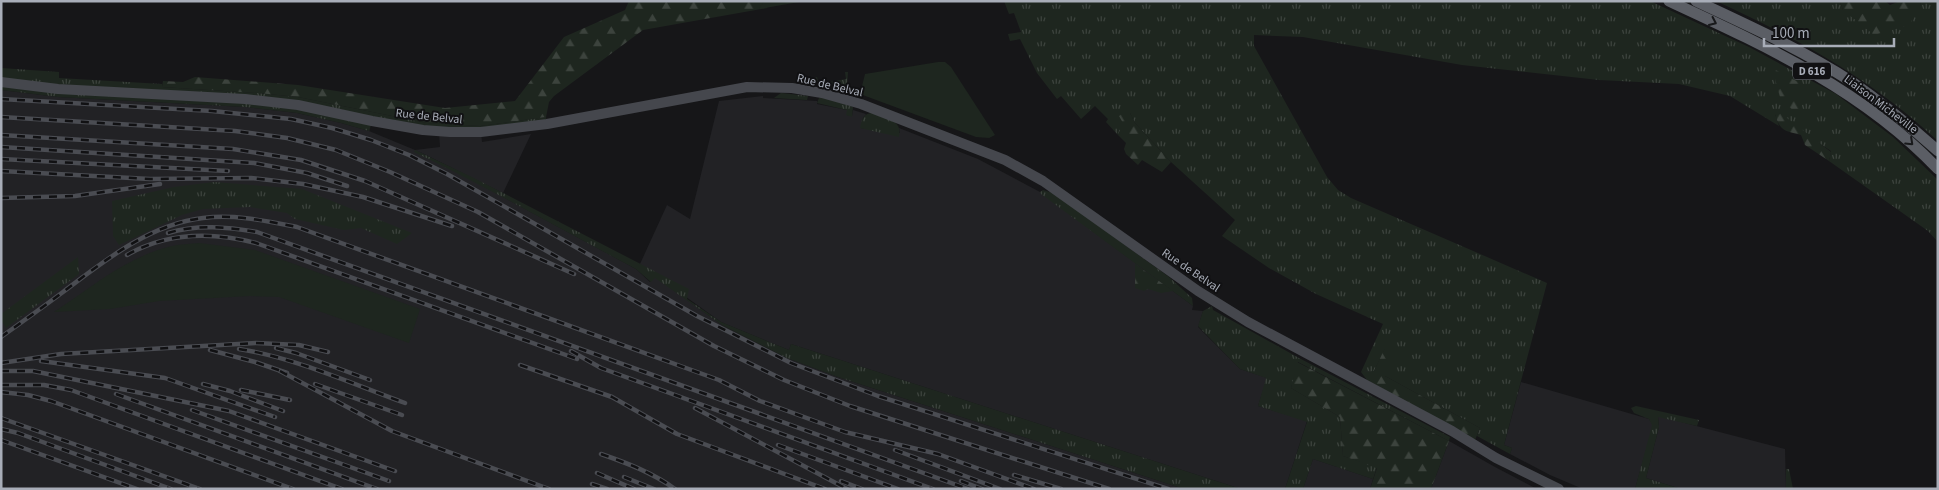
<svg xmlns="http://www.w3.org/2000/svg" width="1939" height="490" font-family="'Source Sans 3',sans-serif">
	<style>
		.built { fill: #222225 }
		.grass { fill: url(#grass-tufts) }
		.forest { fill: url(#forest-firs) }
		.green { fill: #1e261f }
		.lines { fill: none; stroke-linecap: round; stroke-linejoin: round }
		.secondary { stroke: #45474d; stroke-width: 10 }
		.trunk { stroke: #5b5e65; stroke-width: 11 }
		.rail-casing { stroke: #4a4c52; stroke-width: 4.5 }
		.rail { stroke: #111113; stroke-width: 2.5; stroke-dasharray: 8; stroke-linecap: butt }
		.oneway { stroke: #18191b }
		.labels { text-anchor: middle; stroke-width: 4; stroke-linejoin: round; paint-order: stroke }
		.shield { fill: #111113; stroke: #7b7e86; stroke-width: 1 }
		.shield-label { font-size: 11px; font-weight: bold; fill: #a8adb8 }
		.street-label { font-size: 12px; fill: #a8adb8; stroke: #111113 }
	</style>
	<defs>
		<pattern id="grass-tufts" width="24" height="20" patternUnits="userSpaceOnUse" patternTransform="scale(1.25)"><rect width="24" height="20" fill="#1e261f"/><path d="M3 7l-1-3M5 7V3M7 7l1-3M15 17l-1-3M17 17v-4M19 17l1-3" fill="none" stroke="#3c433d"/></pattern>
		<pattern id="forest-firs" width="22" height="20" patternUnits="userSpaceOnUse" patternTransform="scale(1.25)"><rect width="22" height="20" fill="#1e261f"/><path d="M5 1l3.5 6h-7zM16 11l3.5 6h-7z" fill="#3c433d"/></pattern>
	</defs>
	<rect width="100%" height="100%" fill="#161618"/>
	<!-- built -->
	<g class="built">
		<path d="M1 90 58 97 245 107 297 113 341 123 369 131 415 150 440 147 439 132H481L482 142 531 134 503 193 416 150 636 269 650 282 655 277 722 325 787 358 838 377 1184 489H1Z"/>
		<path d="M763 96V98L817 101V104L847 110V115L852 116 853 110 866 114 863 118 861 128 900 133 899 128 978 159 1040 192 1193 306 1192 310 1203 311 1198 327 1240 369 1267 378 1258 406 1307 421 1285 489H1241L791 344 789 350 721 322 640 264 667 205 690 219 719 101Z"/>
		<path d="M1521 382 1649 419 1653 425 1635 489H1583L1550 475 1510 454 1512 448 1504 445Z"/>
		<path d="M1658 416 1785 449 1786 489H1681L1646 478 1659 427Z"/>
		<path d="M1449 441 1495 467 1537 489H1431Z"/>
		<path d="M1313 459 1373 479 1370 489H1303Z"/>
	</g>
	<!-- grass -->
	<g class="grass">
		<path d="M1004 1H1650L1749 47 1836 94 1893 137 1938 180V242L1928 231 1829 161 1831 151 1775 114 1779 126 1730 96 1679 84 1599 80 1462 65 1303 37 1254 35V46L1327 177 1338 190 1351 198 1547 283 1504 445 1512 448 1510 454 1477 436 1480 428 1385 376V349L1374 371 1361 372 1383 324 1316 294 1269 268 1222 236 1235 220 1171 162 1135 123 1130 113 1118 135 1106 122 1108 119 1095 106 1081 119 1061 96 1057 99 1037 73 1020 39 1010 41 1008 34 1021 32 1014 13 1009 14Z"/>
		<path d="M1716 1H1840L1843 10 1921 6 1920 1H1938V141C1869 77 1800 40 1716 1Z"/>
		<path d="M1 68 59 72V78L162 84V87L258 93 298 97 427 123 480 126 546 117 547 124 481 132 372 122 369 131 341 123 297 113 245 107 58 97 1 90Z"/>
		<path d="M845 72H848L847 86 843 89 818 85 813 81 814 78 817 77 819 84 846 79Z"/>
		<path d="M781 93 808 96 807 100 774 98Z"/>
		<path d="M824 97 853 107 852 117 846 115 847 110 817 103 819 98Z"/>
		<path d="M874 113C886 118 903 120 899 137L860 128C862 119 863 113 874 113Z"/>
		<path d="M415 150 474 178 689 289 687 299 721 322 789 350 791 344 1241 489H1184L838 377 787 358 722 325 655 278 651 282 636 269C562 230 489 188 414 152Z"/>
		<path d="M214 182 302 189 412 233 397 244 361 228 344 230 295 219 287 213 250 207 203 209 182 215 119 245 113 236 112 201 174 187Z"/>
		<path d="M1043 190 1053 193 1169 277 1192 298 1193 306 1041 194 1040 192Z"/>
		<path d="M78 257 79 274 6 328 1 320V314Z"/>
		<path d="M1212 306 1213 310 1299 358 1450 437 1449 441 1298 362 1291 388 1340 417 1343 456 1377 467 1373 479 1313 459 1303 489H1285L1307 422 1258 406 1266 378 1240 369 1198 326 1203 311Z"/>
		<path d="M1636 406 1699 420 1697 426 1658 417 1659 427 1646 478 1681 489H1635L1652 425 1649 419 1634 413 1631 408Z"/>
		<path d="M1786 469H1789L1793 489H1786Z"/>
	</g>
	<!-- forest -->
	<g class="forest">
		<path d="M629 1H771L767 8 643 30 554 96 549 102 546 117 480 126 427 123 298 97 258 93 162 87 163 81 183 82 195 77 298 85 445 108 515 101 564 37 625 10Z"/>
		<path d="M1840 1H1885L1890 5 1900 1H1920L1921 6 1909 25 1874 35 1843 10Z"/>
		<path d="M1772 68 1802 84V120L1780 97Z"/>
		<path d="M1126 111 1130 113 1135 123 1171 162 1162 172 1142 160 1138 165 1126 154 1124 149 1126 143 1118 135 1123 123 1119 116Z"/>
		<path d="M1778 111 1831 152 1829 161 1805 145 1801 135C1784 131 1780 131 1775 114Z"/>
		<path d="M1135 264 1173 291 1161 293 1148 289 1144 291 1135 288Z"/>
		<path d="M1385 348 1395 355 1385 376 1480 428 1475 440 1367 380 1361 372 1374 371Z"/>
		<path d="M1297 362 1449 441 1431 489H1370L1377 468 1343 456 1340 417 1291 388Z"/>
	</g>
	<!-- green -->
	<g class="green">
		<path d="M764 1H805L759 9Z"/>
		<path d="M938 62H945L951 67 995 135 989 138 976 137 860 94 865 74Z"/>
		<path d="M199 243 255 250 420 309 409 343 279 297 250 296 159 301 110 309 54 312C92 287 128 256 172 246 181 244 191 244 199 243Z"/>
	</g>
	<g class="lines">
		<!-- secondary -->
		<path class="secondary" d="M1 82 58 89 245 99 298 105 372 121 423 130 450 132H481L547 124 747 87 792 88 822 93 861 104 1005 160 1043 181 1198 291 1248 322 1452 431 1496 458 1559 489"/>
		<!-- trunk -->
		<g class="trunk">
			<path d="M1669 1C1766 46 1863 90 1938 169"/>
			<path d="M1696 1C1749 26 1803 50 1852 82 1882 103 1910 126 1938 151"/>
		</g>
		<defs>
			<g id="rail">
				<path d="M1 99 212 111 291 119 332 128 371 140 409 155 447 174 697 316 791 363 878 396 1168 489"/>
				<path d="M1 117 235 131 287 138 336 150 390 172 478 212 714 346 784 380 850 406 1109 489"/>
				<path d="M1 135 233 149 301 160 365 181 574 274"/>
				<path d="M1 147 254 163 307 173 347 186"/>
				<path d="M1 159 228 171"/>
				<path d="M1 171 150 179 251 178 303 184 363 197 452 226"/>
				<path d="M1 198 75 196 160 184"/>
				<path d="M168 233C197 224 228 227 257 232L968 489"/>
				<path d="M127 255C167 232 213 232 256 243L577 359"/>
				<path d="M1 337C22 322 43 307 63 292 104 261 150 224 203 218 235 214 266 221 297 227L719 380 760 401 845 432 938 454 1034 489"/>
				<path d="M276 348 296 353 370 380"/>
				<path d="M239 349C296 358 350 383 405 403"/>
				<path d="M210 350 255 362 287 373"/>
				<path d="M571 351 601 368 933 489"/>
				<path d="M41 361 165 378 275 417"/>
				<path d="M1 363 61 354 256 343 299 345 328 352"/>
				<path d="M520 365 612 397 677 434 825 489"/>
				<path d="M1 371H33L229 411 395 471"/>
				<path d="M280 371 392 431 549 489"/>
				<path d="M203 384 230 391 283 411"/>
				<path d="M315 384 402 415"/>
				<path d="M1 385H44L71 390 342 489"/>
				<path d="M241 390 290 400"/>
				<path d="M1 392 28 395 51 401 293 489"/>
				<path d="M116 394 377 489"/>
				<path d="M695 408 847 489"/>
				<path d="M192 410 389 481"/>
				<path d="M1 418 200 489"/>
				<path d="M1 429 18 433 171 489"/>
				<path d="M1 440 137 489"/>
				<path d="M778 445 898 489"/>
				<path d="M895 450 1000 489"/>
				<path d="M601 454C627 463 653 473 675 489"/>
				<path d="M597 473 634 489"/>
				<path d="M1014 475 1061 489"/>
				<path d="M624 477 654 489"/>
				<path d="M841 481 862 489"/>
				<path d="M961 481 982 489"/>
				<path d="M592 484 607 489"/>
			</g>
		</defs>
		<!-- rail casing -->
		<use href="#rail" class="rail-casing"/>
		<!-- rail -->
		<use href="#rail" class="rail"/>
	</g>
	<!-- one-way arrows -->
	<defs><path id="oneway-chevron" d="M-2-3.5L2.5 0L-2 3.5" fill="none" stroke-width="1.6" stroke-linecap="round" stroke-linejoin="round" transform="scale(1.25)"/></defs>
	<g class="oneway">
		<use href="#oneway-chevron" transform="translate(1713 22) rotate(25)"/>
		<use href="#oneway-chevron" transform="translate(1910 142) rotate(43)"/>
	</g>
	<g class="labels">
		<!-- shield labels -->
		<rect class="shield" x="1793" y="62.5" width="38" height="17" rx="4"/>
		<g class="shield-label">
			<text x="1812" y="75">D 616</text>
		</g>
		<!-- street labels -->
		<g class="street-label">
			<text transform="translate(830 85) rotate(13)" y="4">Rue de Belval</text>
			<text transform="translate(1881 104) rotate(37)" y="4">Liaison Micheville</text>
			<text transform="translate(429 116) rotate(6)" y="4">Rue de Belval</text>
			<text transform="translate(1191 270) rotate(34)" y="4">Rue de Belval</text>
		</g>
	</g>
	<!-- border -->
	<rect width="1939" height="490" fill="none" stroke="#a8adb8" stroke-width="5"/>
	<!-- scale -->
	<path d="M1764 38v8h130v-8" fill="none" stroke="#a8adb8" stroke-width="2.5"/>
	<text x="1772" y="38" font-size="15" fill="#a8adb8" stroke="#111113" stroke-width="4" paint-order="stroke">100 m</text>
</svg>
